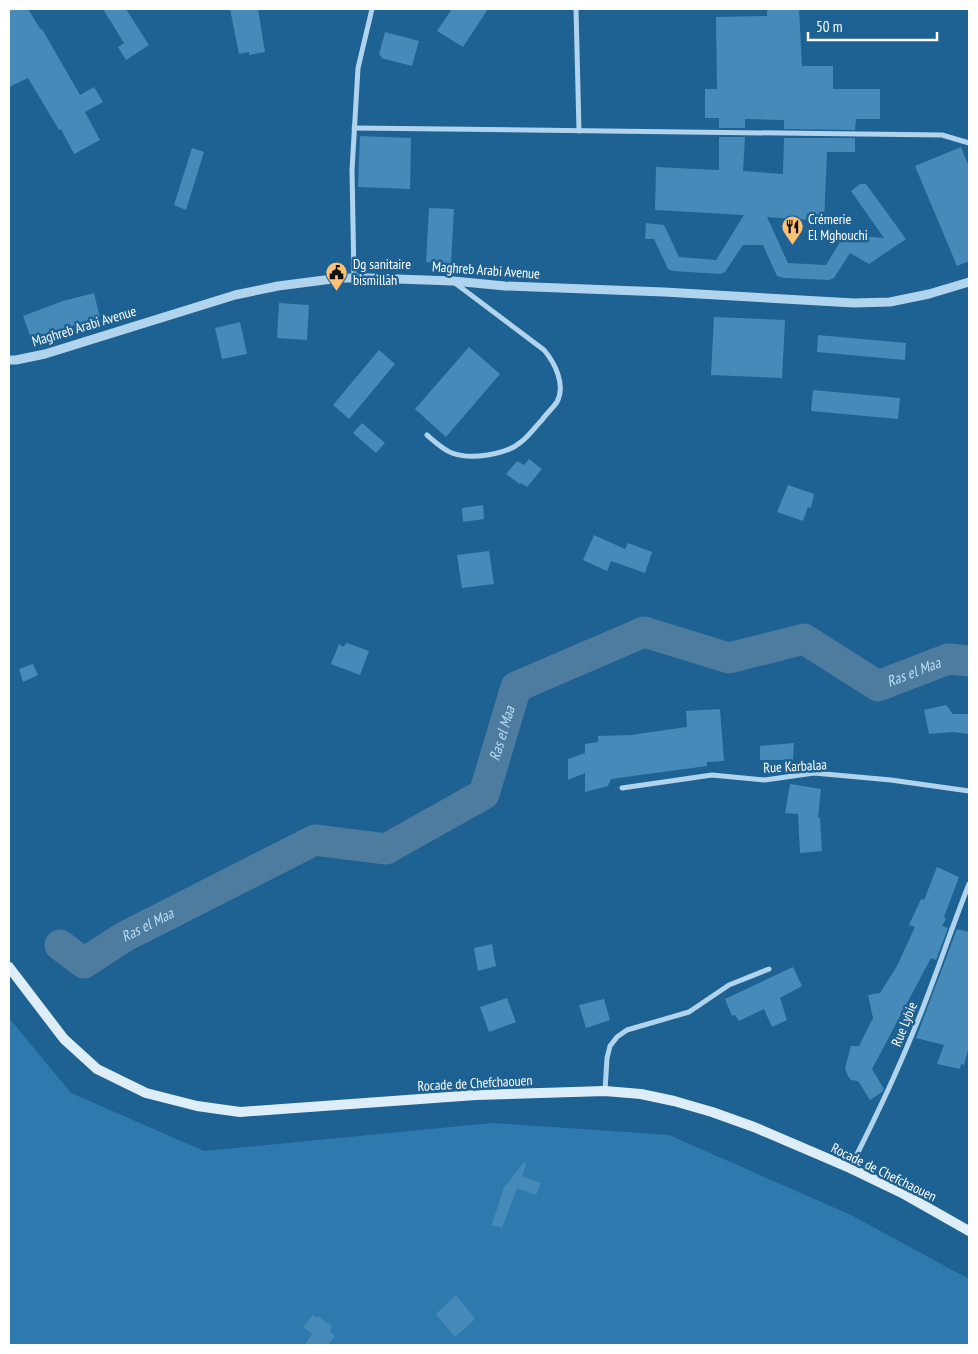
<svg xmlns="http://www.w3.org/2000/svg" width="978" height="1354" font-family="'PT Sans Narrow',sans-serif">
	<style>
		.green { fill: #2e7aaf }
		.lines { fill: none; stroke-linecap: round; stroke-linejoin: round }
		.river { stroke: #4d7c9f; stroke-width: 31 }
		.building { fill: #468aba }
		.minor { stroke: #b0d4ee; stroke-width: 5 }
		.tertiary { stroke: #b0d4ee; stroke-width: 9 }
		.secondary { stroke: #ddeefa; stroke-width: 10 }
		.labels { text-anchor: middle; stroke-width: 5; stroke-linejoin: round; paint-order: stroke }
		.poi-label { font-size: 14px; fill: #fff; stroke: #1e6193; text-anchor: start }
		.street-label { font-size: 14px; fill: #fff; stroke: #1e6193 }
		.water-label { font-size: 15px; font-style: italic; fill: #bcdef5; stroke: #1e6193 }
	</style>
	<rect width="100%" height="100%" fill="#1e6193"/>
	<!-- green -->
	<path class="green" d="M9 1018 71 1093 204 1151 492 1123 669 1135 851 1215 969 1279V1345H9Z"/>
	<g class="lines">
		<!-- river -->
		<path class="river" id="s1" d="M60 945 84 963 124 937 315 840 386 849 484 794 516 687 644 632 729 658 804 639 878 686 948 659 969 661"/>
	</g>
	<!-- building -->
	<g class="building">
		<path d="M9 9H28L41 30 42 29 80 95 94 87 103 102 85 112 100 140 74 154 61 129 59 130 28 78 9 87Z"/>
		<path d="M103 9H126L149 45 126 60 118 47 124 43Z"/>
		<path d="M230 9H258L265 52 249 55V52L239 54Z"/>
		<path d="M452 9H488L463 47 437 31Z"/>
		<path d="M767 9H799L802 66H833V89H880V119H856L855 130 784 129V120L745 119V128H719V118H705V89H717L716 17 767 16Z"/>
		<path d="M385 32 419 41 412 66 381 58 382 56 379 55Z"/>
		<path d="M360 136 411 138 410 189 358 187Z"/>
		<path d="M719 137H745L743 171 783 174 784 138H855V152H827L824 221 767 217 788 263 826 265 843 237 848 235 884 238 851 191 860 184H866L906 239 869 264 850 253 834 278 829 280 784 278 777 276 763 245H743L725 272 720 274 673 271 668 269 654 239H645L646 223 664 225 679 257 716 260 744 215 655 210 656 167 719 170Z"/>
		<path d="M961 147 969 167V261L957 266 915 166Z"/>
		<path d="M192 148 204 152 186 210 174 205Z"/>
		<path d="M429 208 454 209 451 263 426 262Z"/>
		<path d="M94 293 101 322 75 328 74 325 32 341 23 316 63 301Z"/>
		<path d="M279 303 309 305 307 340 277 338Z"/>
		<path d="M714 317 785 320 782 378 711 375Z"/>
		<path d="M240 322 247 354 222 359 215 328Z"/>
		<path d="M818 335 906 343 905 360 817 352Z"/>
		<path d="M469 347 500 374 446 437 415 409Z"/>
		<path d="M379 350 395 364 349 419 333 405Z"/>
		<path d="M813 390 900 398 898 419 811 411Z"/>
		<path d="M362 423 385 443 376 453 353 433Z"/>
		<path d="M529 459 542 469 527 487 521 483 520 484 506 474 517 461 524 465Z"/>
		<path d="M788 485 814 494 811 508 808 507 803 521 777 512Z"/>
		<path d="M483 505 484 519 463 522 462 508Z"/>
		<path d="M594 535 625 549 628 543 652 552 645 573 611 561 607 571 583 560Z"/>
		<path d="M489 551 494 584 462 588 457 555Z"/>
		<path d="M347 643 369 651 360 675 331 664 339 644 343 647Z"/>
		<path d="M33 664 38 675 23 682 19 669Z"/>
		<path d="M946 705 953 714H969V734L953 732 929 734 924 710Z"/>
		<path d="M720 709 724 761 707 762V766L611 779 608 786 585 792V773L568 780V759L585 753V744L598 742V736L631 735 687 727 686 711Z"/>
		<path d="M794 743 793 760H760V746Z"/>
		<path d="M790 784 821 789 818 818H820L822 851 800 853 798 814 785 813Z"/>
		<path d="M937 867 959 877 944 917 946 919 942 926 948 928 936 960 931 958 872 1069 884 1089 882 1092 870 1100 858 1081 851 1080 848 1076 845 1068 851 1046H859L873 1018 868 995 880 993 897 966 915 927 909 925 921 899 924 900Z"/>
		<path d="M957 929 969 932V1046L964 1065 961 1064 960 1069 937 1064 944 1045 916 1038Z"/>
		<path d="M492 944 496 966 478 971 474 948Z"/>
		<path d="M793 967 802 986 780 998 787 1020 772 1027 764 1009 739 1021 735 1015 732 1016 725 999Z"/>
		<path d="M507 998 516 1022 489 1032 480 1007Z"/>
		<path d="M604 999 610 1020 586 1028 579 1005Z"/>
		<path d="M524 1162 526 1164 522 1176 541 1183 536 1195 517 1188 502 1228 492 1225 503 1189Z"/>
		<path d="M456 1295 475 1319 455 1337 436 1314Z"/>
		<path d="M313 1315 317 1318 318 1316 332 1326 330 1331 335 1336 328 1345H305L312 1334 303 1327Z"/>
	</g>
	<g class="lines">
		<!-- minor -->
		<g class="minor">
			<path d="M576 9 579 131"/>
			<path d="M354 128 942 135 969 143"/>
			<path d="M354 278 352 170 358 68 372 9"/>
			<path d="M427 435C435 442 442 449 452 453 470 460 506 455 521 442 529 436 535 427 542 420 546 414 553 408 557 402 566 385 555 363 544 350L455 283"/>
			<path d="M622 788 712 775 765 780 814 773 891 780 969 791"/>
			<path d="M605 1091 607 1058 610 1046 617 1037 627 1030 689 1012 729 985 769 969"/>
			<path d="M850 1168C873 1123 895 1077 914 1030 934 982 950 932 969 884"/>
		</g>
		<!-- tertiary -->
		<path class="tertiary" d="M9 360H16L45 354 235 295 278 286 340 278H369L453 281 505 286 664 292 854 303 890 302 929 294 969 282"/>
		<!-- secondary -->
		<path class="secondary" d="M9 967 64 1039 97 1069 146 1093 197 1106 240 1112 476 1095 605 1091 641 1094 674 1101 712 1112 754 1127 850 1168 902 1193 969 1231"/>
	</g>
	<!-- icons -->
	<defs>
		<symbol id="restaurant-pin" viewBox="-11 -11 22 30"><path d="M0 17L-7.5 6A9.5 9.5 0 1 1 7.5 6Z" fill="#fdc16f" stroke="#1e6193"/><path d="M-5-6h1v4h1v-4h1v4h1v-4h1v5L-1.5 .5V6h-2V.5L-5-1ZM5-6V6H3V1.5H1.5Q1.5-4 5-6Z" fill="#111"/></symbol>
		<symbol id="civic-pin" viewBox="-11 -11 22 30"><path d="M0 17L-7.5 6A9.5 9.5 0 1 1 7.5 6Z" fill="#fdc16f" stroke="#1e6193"/><path d="M-.6-6.5H3V-4.5H.6V-3L4-1V1h2V6H-6V1h2V-1L-.6-3ZM-1.2 2.5V6h2.4V2.5Z" fill="#111"/></symbol>
	</defs>
	<g fill-rule="evenodd">
		<use href="#restaurant-pin" x="780" y="214" width="25" height="34"/>
		<use href="#civic-pin" x="324" y="260" width="25" height="34"/>
	</g>
	<g class="labels">
		<!-- poi labels -->
		<g class="poi-label">
			<text x="808" y="224">Crémerie<tspan x="808" dy="16">El Mghouchi</tspan></text>
			<text x="353" y="269">Dg sanitaire<tspan x="353" dy="16">bismillah</tspan></text>
		</g>
		<!-- street labels -->
		<g class="street-label">
			<text transform="translate(486 270) rotate(4)" y="5">Maghreb Arabi Avenue</text>
			<text transform="translate(84 326) rotate(-17)" y="5">Maghreb Arabi Avenue</text>
			<text transform="translate(795 766) rotate(-3)" y="5">Rue Karbalaa</text>
			<text transform="translate(904 1024) rotate(-68)" y="5">Rue Lybie</text>
			<text transform="translate(475 1083) rotate(-3)" y="5">Rocade de Chefchaouen</text>
			<text transform="translate(884 1172) rotate(26)" y="5">Rocade de Chefchaouen</text>
		</g>
		<!-- water labels -->
		<g class="water-label">
			<text dy="5" stroke="none"><textPath href="#s1" startOffset="1019">Ras el Maa</textPath></text>
			<text dy="5" stroke="none"><textPath href="#s1" startOffset="539">Ras el Maa</textPath></text>
			<text dy="5" stroke="none"><textPath href="#s1" startOffset="104">Ras el Maa</textPath></text>
		</g>
	</g>
	<!-- border -->
	<rect width="978" height="1354" fill="none" stroke="#ffffff" stroke-width="20"/>
	<!-- scale -->
	<path d="M808 32v8h129v-8" fill="none" stroke="#ffffff" stroke-width="2.5"/>
	<text x="816" y="32" font-size="15" fill="#ffffff" stroke="#1e6193" stroke-width="4" paint-order="stroke">50 m</text>
</svg>
